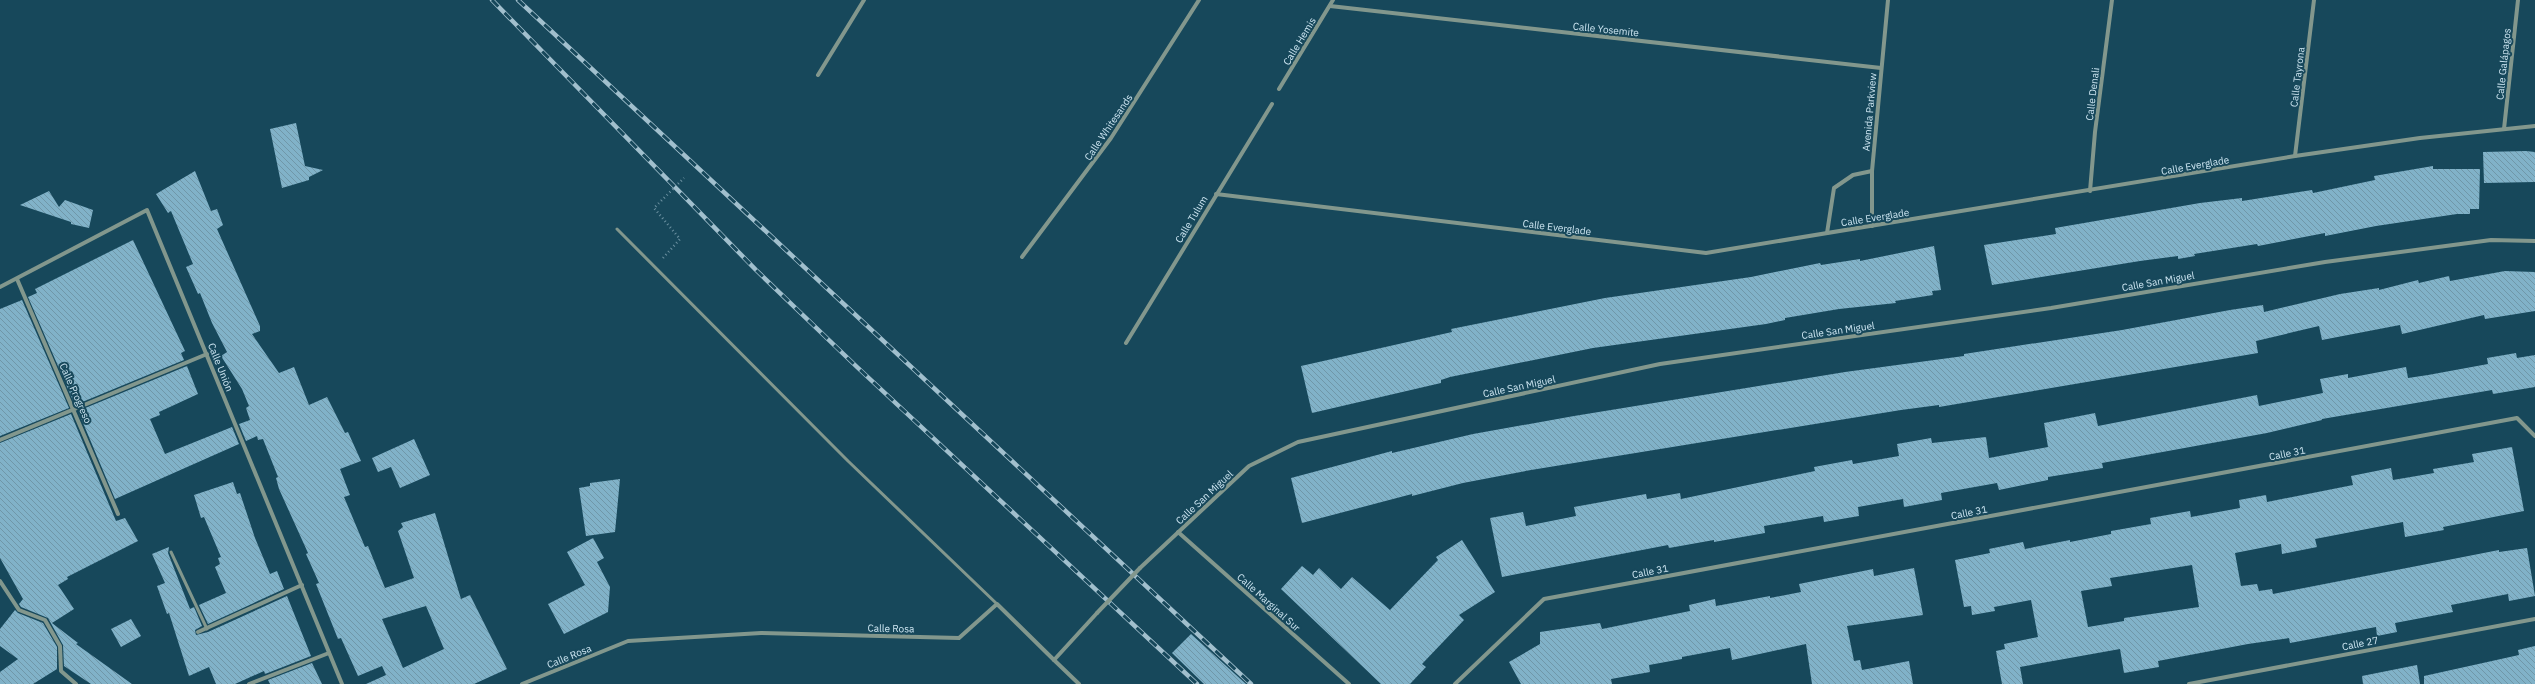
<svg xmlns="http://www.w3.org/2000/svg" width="2535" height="684" font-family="'IBM Plex Sans',sans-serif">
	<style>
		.building { fill: url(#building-back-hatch); fill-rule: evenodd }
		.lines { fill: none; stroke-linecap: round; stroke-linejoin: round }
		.path { stroke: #6d92a2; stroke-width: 2.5; stroke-dasharray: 1 3; stroke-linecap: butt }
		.service { stroke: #82978d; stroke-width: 3 }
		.minor { stroke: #82978d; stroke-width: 4 }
		.rail-casing { stroke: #a1bfcd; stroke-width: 4.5 }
		.rail { stroke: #17485b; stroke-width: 3; stroke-dasharray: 9; stroke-linecap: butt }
		.minor-bridge { stroke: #82978d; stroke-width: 4 }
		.labels { text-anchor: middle; stroke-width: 4; stroke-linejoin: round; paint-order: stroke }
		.street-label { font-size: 10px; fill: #cfe7f3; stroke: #17485b }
	</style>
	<defs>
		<pattern id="building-back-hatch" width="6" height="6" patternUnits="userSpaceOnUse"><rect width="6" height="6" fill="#81b2c8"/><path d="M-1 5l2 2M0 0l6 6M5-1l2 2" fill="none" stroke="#7097a8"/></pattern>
	</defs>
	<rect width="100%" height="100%" fill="#17485b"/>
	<!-- building -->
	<g class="building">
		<path d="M296 123 305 166 323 170 309 177V180L282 188 270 129Z"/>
		<path d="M2526 151 2535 152V182L2484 183 2483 152Z"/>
		<path d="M2433 166V169H2480L2479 209H2470V214H2457L2376 226 2325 236V233L2258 246 2257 244 2194 254 2195 256 2178 259V256L2140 261 1992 285 1984 245 2056 234 2055 228 2200 203 2242 198V201L2312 190 2313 193 2375 180 2374 176Z"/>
		<path d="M195 171 211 211 217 209 223 225 217 229 260 326V331L252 334 279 373 294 367 309 405 327 397 345 433 348 432 361 461 340 469 350 495 344 497 365 547 368 546 385 588 414 578 398 531 403 527 401 523 435 513 461 599 470 595 507 669 474 684H366L386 675 382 666 358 676 341 638 338 639 316 584 319 583 306 554 308 553 279 489 276 478 278 477 263 439 258 440 257 436 246 441 239 424 250 420 246 408 249 406 242 389 221 356 227 352 212 323 200 293 198 294 186 267 193 264 171 211 168 213 156 194ZM426 606 444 649 403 668 382 619Z"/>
		<path d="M49 191 59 207 65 200 93 210 89 228 71 224V222L20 205Z"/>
		<path d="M133 240 185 351 181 353 184 360 75 405 28 297 37 293 35 289Z"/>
		<path d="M1934 246 1941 290 1932 291 1933 295 1895 301 1896 303 1839 309 1785 318V320L1766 324 1593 348 1450 377 1441 380V383L1312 413 1301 366 1452 332 1451 329 1605 298 1751 277 1820 263 1821 265 1860 259V261Z"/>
		<path d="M2505 271 2535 272V311L2485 319 2484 315 2402 334 2400 325 2322 340 2319 326 2256 341 2258 353 1939 407V405L1901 410 1531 470 1463 483 1412 496V494L1302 523 1291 478 1392 451V453L1473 434 1574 416 1845 372 1964 356V354L2122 330 2230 310 2263 305 2264 312 2340 294 2379 288V290L2418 280 2419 283 2449 276 2450 281Z"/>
		<path d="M22 300 69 408 0 436V309Z"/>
		<path d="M2516 353 2517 358 2535 355V387L2493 394 2492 390 2322 419V420L2267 433 2102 463 2103 468 2048 477V480L1999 490 1997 483 1941 493 1942 500 1904 507 1903 499 1858 507 1859 516 1824 522 1823 516 1764 526 1765 533 1714 542V540L1669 548 1668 545 1502 577 1490 518 1523 512 1526 526 1576 516 1574 507 1607 501 1646 494 1647 499 1680 493 1681 499 1815 471 1814 467 1852 460 1853 464 1899 456 1897 444 1931 438 1932 443 1986 437 1989 458 2048 447 2044 423 2095 413 2098 426 2257 395 2259 406 2323 393 2320 379 2348 374V378L2406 367 2408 378 2428 375 2488 364 2487 358Z"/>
		<path d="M187 366 198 394 159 412 160 415 150 419 165 454 232 427 239 444 115 499 78 411Z"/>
		<path d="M71 414 116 521 125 518 138 541 67 577 68 579 58 585 74 609 52 623 78 643 76 644 132 684H91L64 666 63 645 48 618 21 607 19 604 23 599 0 558V443Z"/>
		<path d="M414 439 430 475 400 488 391 467 378 472 372 458Z"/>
		<path d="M2512 447 2524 511 2443 527 2444 530 2405 537 2403 522 2315 539 2317 547 2282 554 2281 544 2235 553 2241 586 2257 584 2259 591 2272 589 2273 594 2499 550V552L2527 548 2535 596 2509 601 2508 594 2451 605 2453 612 2395 623 2397 632 2377 636 2376 627 2290 643 2289 638 2248 644 2158 661 2159 667 2124 673 2120 649 2020 667 2023 684H2002L1996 651 2005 649 2004 644 2038 637 2031 600 1994 607 1995 611 1972 615 1971 606 1964 607 1955 560 1990 553 1989 549 2023 542 2025 549 2070 540V542L2111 534V531L2151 524 2150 518 2190 511 2191 517 2240 508 2239 500 2266 495 2267 502 2353 485 2351 476 2391 468 2393 480 2434 473 2433 469 2474 462 2472 454ZM2192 565 2199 607 2124 618V621L2088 627 2081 591 2112 586 2110 578Z"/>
		<path d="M620 479 615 532 586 536 579 488 590 486V483Z"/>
		<path d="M233 482 237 494 240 493 255 538 270 574 277 571 284 589 208 624 199 605 226 593 215 567 220 564 218 558 221 557 204 517 201 518 194 495Z"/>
		<path d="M593 538 604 558 597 562 610 587 608 612 564 634 548 604 585 585 567 552Z"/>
		<path d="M1462 540 1495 592 1459 615 1464 620 1422 664 1426 667 1410 684H1381L1281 589 1302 566 1313 575 1319 568 1341 589 1352 577 1390 610 1438 560 1436 557Z"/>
		<path d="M169 547 168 553 190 609 194 607 202 626 195 630 196 635 208 632 287 596 311 656 265 674 264 671 235 684H216L209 667 189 676 169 613 167 614 157 586 165 583 152 554Z"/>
		<path d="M1914 568 1923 615 1847 626 1854 661 1860 660 1862 670 1909 661 1913 684H1812L1806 644 1732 660 1730 648 1682 657V659L1649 665 1650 672 1611 679 1612 684H1521L1509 662 1540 644V632L1600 623 1602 629 1690 611 1689 605 1715 599 1716 606 1770 596V598L1801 592 1799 584 1873 569 1874 576Z"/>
		<path d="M15 610 18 613 43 623 57 647V669L33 684H0V672L18 659 0 646V629Z"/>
		<path d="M131 619 141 636 121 647 111 629Z"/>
		<path d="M1191 634 1246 684H1204L1172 653Z"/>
		<path d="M2535 646V684H2424V676L2519 655 2518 650Z"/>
		<path d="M312 663 322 684H270L268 680Z"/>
		<path d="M2417 665 2420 684H2363L2362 676Z"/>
	</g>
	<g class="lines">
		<!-- path -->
		<path class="path" d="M663 258 680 239 654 208 684 178"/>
		<!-- service -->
		<g class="service">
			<path d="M617 229 848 461 997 604"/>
			<path d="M171 552 207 629"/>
		</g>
		<!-- minor -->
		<g class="minor">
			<path d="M1330 6 1881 68"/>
			<path d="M818 75 864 0"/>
			<path d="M1279 89 1333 0"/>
			<path d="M2504 129 2518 0"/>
			<path d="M2295 156 2314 0"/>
			<path d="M2090 191 2095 132 2112 0"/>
			<path d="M1216 194 1706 253 2295 156 2420 138 2535 126"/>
			<path d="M1872 226V171L1888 0"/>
			<path d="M1827 233 1834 188 1853 175 1872 171"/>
			<path d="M1022 257 1111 138 1199 0"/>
			<path d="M17 279 118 514"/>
			<path d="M0 287 147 210 342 684"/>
			<path d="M1126 343 1272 104"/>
			<path d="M0 440 207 354"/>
			<path d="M1178 532 1349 684"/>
			<path d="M1140 568 1249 466 1298 442 1660 364 2051 308 2325 262 2491 240 2535 241"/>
			<path d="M0 581 19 610 45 620 60 646 61 671 76 684"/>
			<path d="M198 632 302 585"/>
			<path d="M1054 660 1079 684"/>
			<path d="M249 684 329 653"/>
			<path d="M522 684 628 641 761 633 959 638 997 604 1054 660 1097 613"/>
			<path d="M1455 684 1544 599 2517 418 2535 436"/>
			<path d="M2189 684 2535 619"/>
		</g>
		<defs>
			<g id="rail">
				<path d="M492 0 756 270 857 367 1197 684"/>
				<path d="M518 0 1251 684"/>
			</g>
		</defs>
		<!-- rail casing -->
		<use href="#rail" class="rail-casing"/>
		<!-- rail -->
		<use href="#rail" class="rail"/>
		<!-- minor-bridge -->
		<path class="minor-bridge" d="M1097 613 1140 568"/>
	</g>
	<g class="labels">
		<!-- street labels -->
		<g class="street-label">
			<text transform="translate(1606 29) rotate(6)" y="4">Calle Yosemite</text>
			<text transform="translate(1299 41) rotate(-59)" y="4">Calle Hemis</text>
			<text transform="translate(2503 64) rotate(-84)" y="4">Calle Galápagos</text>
			<text transform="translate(2297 77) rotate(-83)" y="4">Calle Tayrona</text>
			<text transform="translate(2092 94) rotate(-83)" y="4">Calle Denali</text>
			<text transform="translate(1869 112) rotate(-85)" y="4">Avenida Parkview</text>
			<text transform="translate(1108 127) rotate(-56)" y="4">Calle Whitesands</text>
			<text transform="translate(2195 165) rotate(-10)" y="4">Calle Everglade</text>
			<text transform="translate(1875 217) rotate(-9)" y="4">Calle Everglade</text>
			<text transform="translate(1191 219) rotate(-59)" y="4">Calle Tulum</text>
			<text transform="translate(1557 227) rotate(7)" y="4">Calle Everglade</text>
			<text transform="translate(2158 281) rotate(-10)" y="4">Calle San Miguel</text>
			<text transform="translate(1838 330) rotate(-8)" y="4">Calle San Miguel</text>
			<text transform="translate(221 367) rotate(68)" y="4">Calle Unión</text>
			<text transform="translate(1519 386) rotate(-12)" y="4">Calle San Miguel</text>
			<text transform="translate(76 393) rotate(66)" y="4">Calle Progreso</text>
			<text transform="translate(2287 453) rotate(-11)" y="4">Calle 31</text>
			<text transform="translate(1204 497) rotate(-43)" y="4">Calle San Miguel</text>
			<text transform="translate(1969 512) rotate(-11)" y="4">Calle 31</text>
			<text transform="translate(1650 571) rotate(-11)" y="4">Calle 31</text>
			<text transform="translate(1269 602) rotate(42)" y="4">Calle Marginal Sur</text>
			<text transform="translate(891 628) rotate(1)" y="4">Calle Rosa</text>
			<text transform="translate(2360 643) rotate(-11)" y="4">Calle 27</text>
			<text transform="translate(569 656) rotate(-22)" y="4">Calle Rosa</text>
		</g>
	</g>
</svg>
